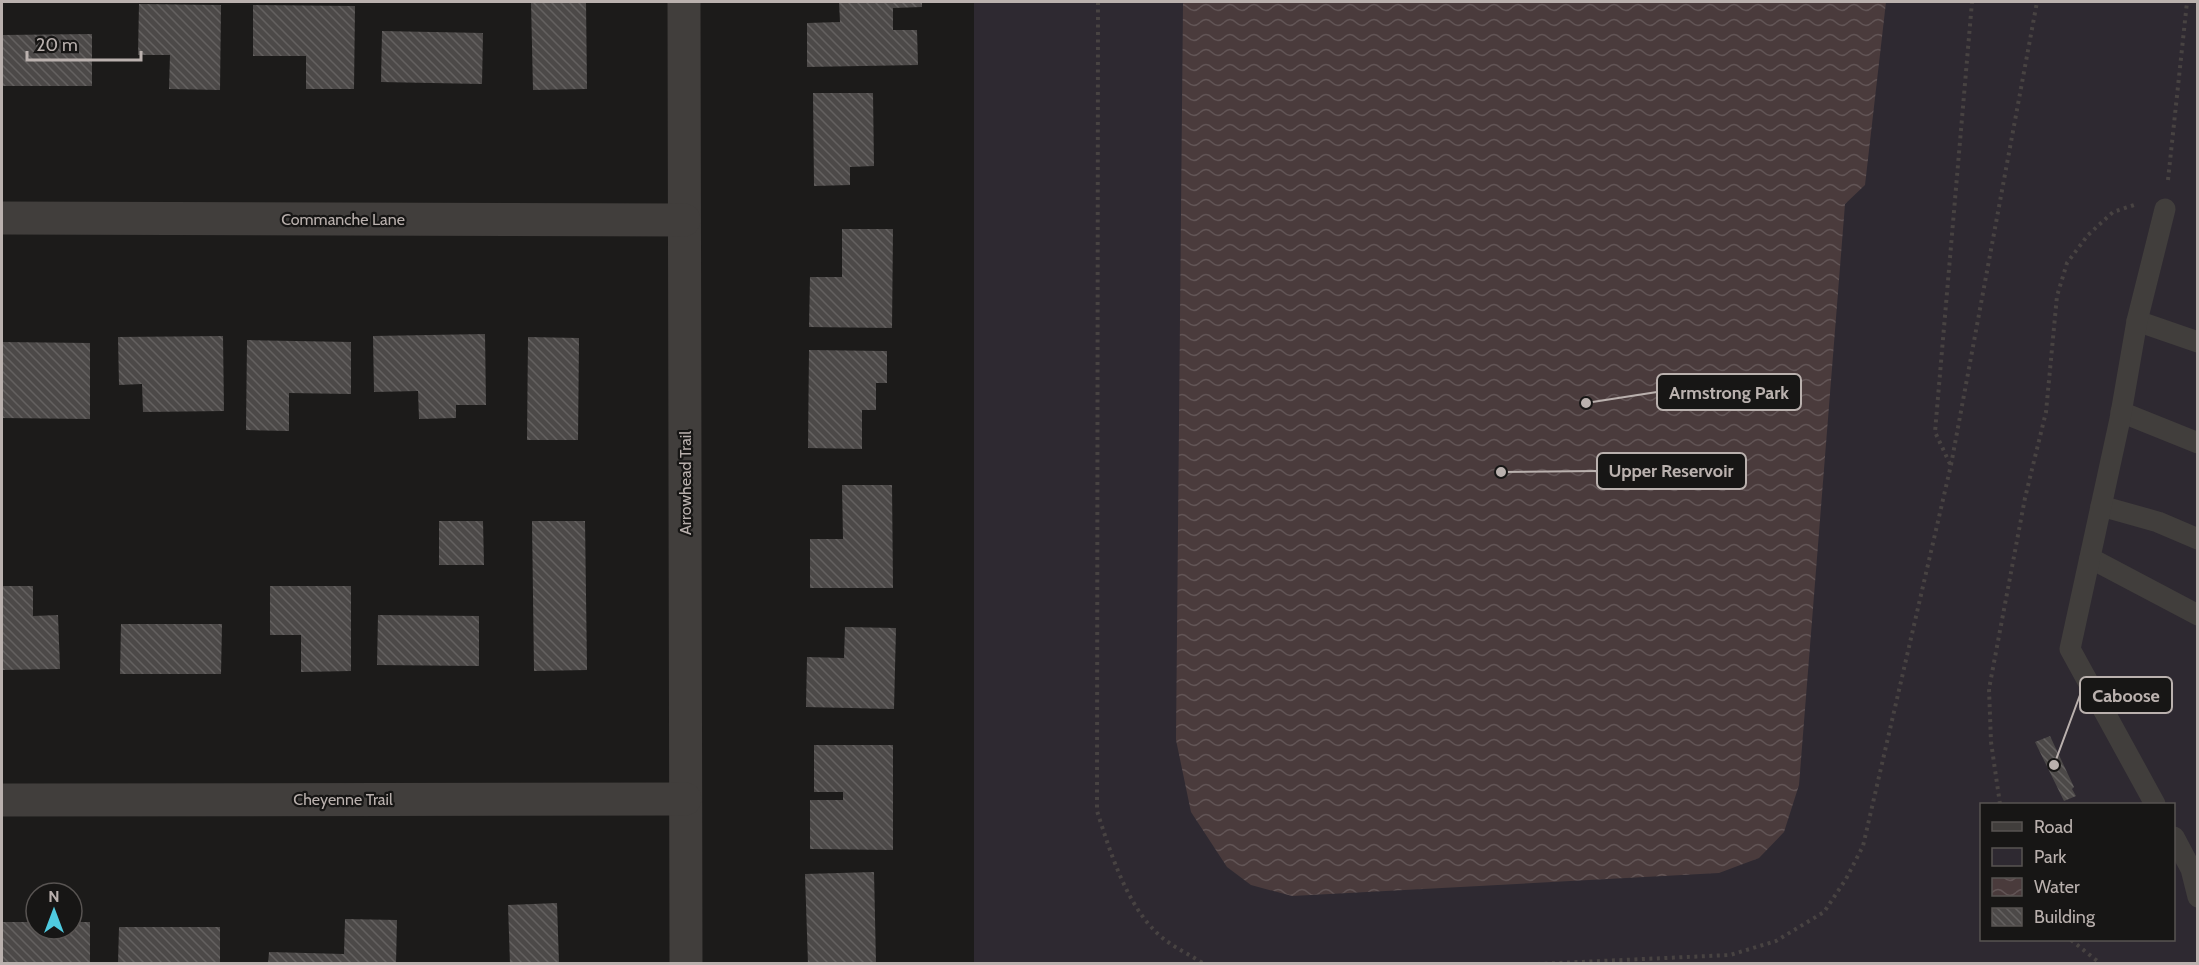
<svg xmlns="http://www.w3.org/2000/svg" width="2199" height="965" font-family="Cabin,sans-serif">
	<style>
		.park { fill: #2e2931; fill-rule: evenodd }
		.water { fill: url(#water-waves) }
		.building { fill: url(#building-back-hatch) }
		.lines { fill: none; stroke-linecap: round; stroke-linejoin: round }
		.path { stroke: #484342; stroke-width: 4; stroke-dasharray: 3 4.5; stroke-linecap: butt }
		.service { stroke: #413e3c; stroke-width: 21 }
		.minor { stroke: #413e3c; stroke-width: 33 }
		.labels { text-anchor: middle; stroke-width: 4.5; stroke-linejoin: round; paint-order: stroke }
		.street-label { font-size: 16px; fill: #bab1ae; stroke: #171615 }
		.leader { fill: none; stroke: #bab1ae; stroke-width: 2 }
		.callout-dot { fill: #bab1ae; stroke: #171615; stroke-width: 2 }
		.callout { fill: #171615; stroke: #bab1ae; stroke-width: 2 }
		.callout-label { font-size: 18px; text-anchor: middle; font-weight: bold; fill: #bab1ae }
	</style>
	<defs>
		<pattern id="water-waves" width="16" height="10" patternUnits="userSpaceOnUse" patternTransform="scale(1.5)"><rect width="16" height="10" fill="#4a3b3c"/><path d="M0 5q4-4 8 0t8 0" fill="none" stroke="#625556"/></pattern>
		<pattern id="building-back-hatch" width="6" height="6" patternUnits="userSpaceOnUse" patternTransform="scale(1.5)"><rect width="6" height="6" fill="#4c4948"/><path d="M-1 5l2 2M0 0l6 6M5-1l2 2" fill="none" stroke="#646160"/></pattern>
	</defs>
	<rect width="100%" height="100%" fill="#1c1b1a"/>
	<!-- park -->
	<path class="park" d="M974 2H2197V963H974ZM1982 804H2174V940H1982Z"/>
	<!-- water -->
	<path class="water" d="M1183 2H1886L1865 185 1845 204 1799 785 1784 832 1759 858 1719 873 1292 896 1251 885 1227 867 1191 812 1176 740Z"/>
	<!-- building -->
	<g class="building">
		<path d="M531 2H586L587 89 533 90Z"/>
		<path d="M839 2H922V7L893 8V30H917L918 65 807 67V23L840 22Z"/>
		<path d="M139 4 221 5 220 90 169 89 170 55H138Z"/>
		<path d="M253 5 355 6 354 89H306V56H253Z"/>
		<path d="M382 31 483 33 482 84 381 82Z"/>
		<path d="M92 34V86H2V35Z"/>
		<path d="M813 93H873L874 166 850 167V185L814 186Z"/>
		<path d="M842 229H893L892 328 809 327 810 277H842Z"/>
		<path d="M485 334 486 405H456V418L419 419 418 391 374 392 373 336Z"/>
		<path d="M223 336 224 411 143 412 142 384 119 385 118 337Z"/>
		<path d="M528 337 579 338 578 440H527Z"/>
		<path d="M247 340 351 342V394L289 393V431L246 430Z"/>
		<path d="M2 342 90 343V419L2 418Z"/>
		<path d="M809 350 887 351V383H876V410H862V449L808 448Z"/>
		<path d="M842 485H892L893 588H810V539H843Z"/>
		<path d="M439 521H483L484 565H439Z"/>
		<path d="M532 521H585L587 670 534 671Z"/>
		<path d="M2 586H33V616L58 615 60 669 2 670Z"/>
		<path d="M270 586H351V671L301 672V635H270Z"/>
		<path d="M378 615 479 616V666L377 665Z"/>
		<path d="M121 624H222L221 674H120Z"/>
		<path d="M845 627 896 628 894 709 806 707 807 657 844 658Z"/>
		<path d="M2050 736 2074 787 2072 789 2076 796 2064 801 2035 742Z"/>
		<path d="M814 745H893V850L810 849V800H843V792H814Z"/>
		<path d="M874 872 876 964H808L805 874Z"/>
		<path d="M557 903 559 964H510L508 905Z"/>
		<path d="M345 919 397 920 396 964H268L269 952 344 954Z"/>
		<path d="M2 922H36V929H72V922H90V964H2Z"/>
		<path d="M119 927H220V964H118Z"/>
	</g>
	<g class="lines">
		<!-- path -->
		<g class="path">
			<path d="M1098 2 1097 811C1111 854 1129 915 1168 942 1179 950 1192 956 1204 964"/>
			<path d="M2168 180 2187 2"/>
			<path d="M1950 464 1935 432 1972 2"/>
			<path d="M2000 804 1991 742 1989 689 2025 498 2046 412 2057 296 2067 263 2088 235 2113 212 2134 205"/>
			<path d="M2071 940 2101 964"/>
			<path d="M1537 964 1730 955 1776 941 1824 912 1846 879 1863 846 1951 465 2037 2"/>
		</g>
		<!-- service -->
		<g class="service">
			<path d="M2137 321 2198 342"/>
			<path d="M2121 412 2198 443"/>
			<path d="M2101 506 2158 522 2198 539"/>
			<path d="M2090 558 2198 615"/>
			<path d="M2155 804 2070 649 2120 419 2137 321 2165 209"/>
			<path d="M2174 837 2191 869 2198 897"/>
		</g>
		<!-- minor -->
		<g class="minor">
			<path d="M684 2 686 964"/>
			<path d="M2 218 684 220"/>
			<path d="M2 800 685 799"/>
		</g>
	</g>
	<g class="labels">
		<!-- street labels -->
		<g class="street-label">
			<text x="343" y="225">Commanche Lane</text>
			<text transform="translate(685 483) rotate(-90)" y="6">Arrowhead Trail</text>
			<text x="343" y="805">Cheyenne Trail</text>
		</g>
	</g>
	<!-- callouts -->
	<path class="leader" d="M1586 403L1657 392M1501 472L1597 471M2054 765L2080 695"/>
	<g class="callout-dot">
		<circle cx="1586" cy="403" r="6"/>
		<circle cx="1501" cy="472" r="6"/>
		<circle cx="2054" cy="765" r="6"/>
	</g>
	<g class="callout">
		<rect x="1657" y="374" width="144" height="36" rx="6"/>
		<rect x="1597" y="453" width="149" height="36" rx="6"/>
		<rect x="2080" y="677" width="92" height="36" rx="6"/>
	</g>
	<g class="callout-label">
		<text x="1729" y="399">Armstrong Park</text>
		<text x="1671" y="477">Upper Reservoir</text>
		<text x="2126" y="702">Caboose</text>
	</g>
	<!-- border -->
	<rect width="2199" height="965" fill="none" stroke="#bab1ae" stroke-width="6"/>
	<!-- legend -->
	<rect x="1980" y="803" width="195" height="138" fill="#171615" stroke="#585452" stroke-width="1.5"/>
	<rect x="1992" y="822" width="30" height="9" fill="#413e3c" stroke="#585452" stroke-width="1.5"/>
	<text x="2034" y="833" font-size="18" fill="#bab1ae">Road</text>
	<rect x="1992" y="848" width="30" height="18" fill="#2e2931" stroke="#585452" stroke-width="1.5"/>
	<text x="2034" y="863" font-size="18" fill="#bab1ae">Park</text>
	<rect x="1992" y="878" width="30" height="18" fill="url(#water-waves)" stroke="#585452" stroke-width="1.5"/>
	<text x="2034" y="893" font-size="18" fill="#bab1ae">Water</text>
	<rect x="1992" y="908" width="30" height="18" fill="url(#building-back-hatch)" stroke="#585452" stroke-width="1.5"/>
	<text x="2034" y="923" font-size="18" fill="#bab1ae">Building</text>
	<!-- north arrow -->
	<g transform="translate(54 911)"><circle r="28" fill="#171615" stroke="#585452" stroke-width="1.5"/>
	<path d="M0-4.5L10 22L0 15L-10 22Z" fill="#4fcbe0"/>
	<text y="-9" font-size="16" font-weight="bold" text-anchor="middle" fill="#bab1ae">N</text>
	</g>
	<!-- scale -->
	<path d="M27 51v9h114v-9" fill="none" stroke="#bab1ae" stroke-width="3"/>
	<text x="36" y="51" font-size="18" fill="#bab1ae" stroke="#171615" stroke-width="4.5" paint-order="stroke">20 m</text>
</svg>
